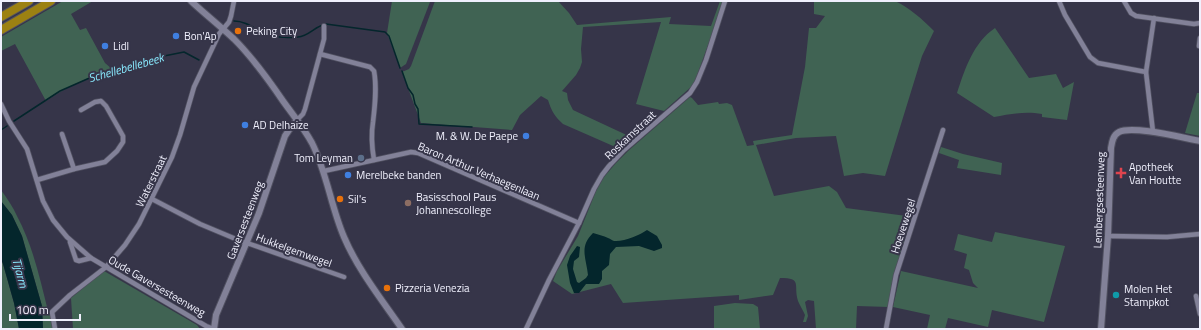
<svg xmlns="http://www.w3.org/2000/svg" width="1201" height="330" font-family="'Titillium Web',sans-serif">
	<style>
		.green { fill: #406353 }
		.water { fill: #04262c }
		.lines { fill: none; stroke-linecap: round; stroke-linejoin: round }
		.stream { stroke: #04262c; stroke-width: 1.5 }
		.street-casing { stroke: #505060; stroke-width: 6 }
		.secondary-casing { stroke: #505060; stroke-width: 8 }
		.highway-casing { stroke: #505060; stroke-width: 10 }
		.street { stroke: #828198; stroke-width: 4.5 }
		.secondary { stroke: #828198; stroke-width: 6 }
		.highway { stroke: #9c8112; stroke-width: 8 }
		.food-dot { fill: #e8710a; stroke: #363549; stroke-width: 1.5 }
		.shop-dot { fill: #3f7fe0; stroke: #363549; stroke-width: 1.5 }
		.service-dot { fill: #5c6f8a; stroke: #363549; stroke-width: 1.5 }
		.health-dot { fill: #e0444e; stroke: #363549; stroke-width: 1.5 }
		.education-dot { fill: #8d6e63; stroke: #363549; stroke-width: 1.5 }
		.culture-dot { fill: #0f9aa8; stroke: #363549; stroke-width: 1.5 }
		.labels { text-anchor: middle; stroke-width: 4; stroke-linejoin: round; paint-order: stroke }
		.poi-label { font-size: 11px; fill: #f0f0fd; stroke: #363549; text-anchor: start }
		.street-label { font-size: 11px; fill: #f0f0fd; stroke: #363549 }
		.water-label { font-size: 12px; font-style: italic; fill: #88e8fd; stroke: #363549 }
	</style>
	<rect width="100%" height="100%" fill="#363549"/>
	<!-- green -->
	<g class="green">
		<path d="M63 1H93L71 14 80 30 86 28 105 63 112 69V70C88 77 66 87 46 101L15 44 1 51V37Z"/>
		<path d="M392 1H424L430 2 406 64 400 68 387 33Z"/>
		<path d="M435 1H558L569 13 577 25 671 17 669 24 711 26 720 1H724L695 81 692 86 664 111 636 104 661 22 583 27 581 49 582 62 580 68 576 75 562 91 567 93 568 100 573 110 633 138 620 149 563 124C555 117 551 110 548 100L541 96 520 115 512 130 421 123 402 72 409 69 411 66Z"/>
		<path d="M814 1H895C910 8 922 19 934 31L922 56 885 176 863 173 844 176 836 136 796 138 756 145 774 196 829 186 837 192 846 208 914 217 889 307 857 306 856 329H816L814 301 808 300 805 302 808 316 806 322H803L805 315C803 310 800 306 798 301 793 285 803 278 780 278L773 295 739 300V295L623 303 611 284 572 294 553 281 557 271 578 236 596 191 604 177 616 163 628 151 690 97 692 98 698 105 718 102 719 104 727 103 732 105 747 146 754 145 753 141 792 135 805 67 809 28H816L825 16 814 14Z"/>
		<path d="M995 28 1029 78 1056 74 1063 88 1074 82 1067 120 1042 117V114C1025 111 1010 114 994 117L957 93C965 69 973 43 995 28Z"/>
		<path d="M1197 93H1200V136L1185 133Z"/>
		<path d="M941 147 963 154 1002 163 1001 175 957 168 959 160 939 153Z"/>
		<path d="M1 190C7 198 13 207 17 216 33 246 40 279 48 311L50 312 54 329H43L42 306 22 236 12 215 1 201Z"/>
		<path d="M995 232 1065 246 1044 322 992 310 988 327 948 318 945 329H927L930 315 893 307 901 271 978 288 973 283 969 270 964 268 967 254 954 250 958 234 992 242Z"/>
		<path d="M1 259 3 264 14 303 19 329H1Z"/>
		<path d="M104 271 197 325 200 329H73L71 298Z"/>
		<path d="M735 303 753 304 758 307 760 329H714V306Z"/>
	</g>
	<!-- water -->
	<g class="water">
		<path d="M1 201 12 215 22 236 42 306 43 329H19L14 303 3 264 1 259Z"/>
		<path d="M647 230 657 236 662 245V248L654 251 639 246 616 247 610 254 609 265 602 271V279L599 284H586L579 293H574L570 283 567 265 570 256 577 246 580 247 579 257 574 261 573 269 577 282 579 283 586 278 588 275C586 257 579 247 593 233 597 234 604 236 608 238 611 239 611 240 614 241 624 242 640 235 647 230Z"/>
	</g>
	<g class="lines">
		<!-- stream -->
		<g class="stream">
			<path d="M234 21C248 21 258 32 271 36 275 37 293 38 298 37 309 36 315 26 326 24L385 32 389 36 400 68"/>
			<path d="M402 71 408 88 413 95 415 104 418 109 419 124 472 127"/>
			<path d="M14 121 60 91 94 76 164 56 184 52 199 60"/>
			<path d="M1 130 7 126"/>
		</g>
		<defs>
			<g id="street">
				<path d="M1059 1 1065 15 1090 57 1098 63 1146 72 1153 132"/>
				<path d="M1124 1 1131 13 1136 16 1194 24 1200 23"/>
				<path d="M1199 46 1200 38"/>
				<path d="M320 54 370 67 374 71C377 87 375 105 373 122 371 134 372 148 374 160"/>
				<path d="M1146 72 1154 18"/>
				<path d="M1 104 9 121 27 149 43 201 53 220 67 237 91 258 206 326 214 329"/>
				<path d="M297 120 303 114 305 109 324 39V26"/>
				<path d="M62 134 74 169"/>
				<path d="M324 171 411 152 418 153 579 223"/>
				<path d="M37 180 74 169 105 162 117 151 123 142V136L106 106 101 101 95 102 81 110"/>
				<path d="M152 199 200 224 243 242 250 244 344 277"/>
				<path d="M1108 236 1167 237 1200 234"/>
				<path d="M70 242 76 260 79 261 91 258"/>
				<path d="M1196 296 1200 314"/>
				<path d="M55 329 52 312 70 295 106 267 125 245 139 224 172 157 180 135 194 87 219 34 229 22 231 16 234 1"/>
				<path d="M526 329 549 280 579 223 594 189 602 175 609 166 624 150 690 93 697 82 706 60 725 1"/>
				<path d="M886 329 896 275 943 130"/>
			</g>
			<g id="secondary">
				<path d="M191 1C205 14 220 26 234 39 253 58 268 79 283 101 293 115 304 128 312 143 327 173 331 207 344 237 358 270 382 300 402 329"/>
				<path d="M214 329 216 315 259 213 285 136 289 130 297 120"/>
				<path d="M1101 329 1108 236 1111 148C1112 142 1113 135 1119 132 1133 125 1183 138 1200 141"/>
			</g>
			<g id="highway">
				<path d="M1 17 29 1"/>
				<path d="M1 30 51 1"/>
			</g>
		</defs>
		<!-- street casing -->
		<use href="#street" class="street-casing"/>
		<!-- secondary casing -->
		<use href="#secondary" class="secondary-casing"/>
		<!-- highway casing -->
		<use href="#highway" class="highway-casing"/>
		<!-- street -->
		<use href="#street" class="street"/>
		<!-- secondary -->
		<use href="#secondary" class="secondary"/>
		<!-- highway -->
		<use href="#highway" class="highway"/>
	</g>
	<!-- markers -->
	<g class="food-dot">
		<circle cx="238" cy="31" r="4"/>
		<circle cx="340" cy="199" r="4"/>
		<circle cx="387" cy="288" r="4"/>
	</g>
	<g class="shop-dot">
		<circle cx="176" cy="36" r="4"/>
		<circle cx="105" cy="46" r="4"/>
		<circle cx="245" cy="125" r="4"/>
		<circle cx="526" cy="136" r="4"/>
		<circle cx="348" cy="175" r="4"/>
	</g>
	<circle class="service-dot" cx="361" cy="158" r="4"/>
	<path class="health-dot" d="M1119 167h4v4h4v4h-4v4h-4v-4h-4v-4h4z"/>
	<circle class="education-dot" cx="408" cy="203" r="4"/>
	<circle class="culture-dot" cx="1116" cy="295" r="4"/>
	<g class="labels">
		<!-- poi labels -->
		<g class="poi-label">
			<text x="246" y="35">Peking City</text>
			<text x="184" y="40">Bon'Ap</text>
			<text x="113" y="50">Lidl</text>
			<text x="253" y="129">AD Delhaize</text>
			<text x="518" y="140" text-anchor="end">M. &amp; W. De Paepe</text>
			<text x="353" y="162" text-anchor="end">Tom Leyman</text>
			<text x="1129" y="171">Apotheek<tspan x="1129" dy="13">Van Houtte</tspan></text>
			<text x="356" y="179">Merelbeke banden</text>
			<text x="416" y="201">Basisschool Paus<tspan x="416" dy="13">Johannescollege</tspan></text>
			<text x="348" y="203">Sil's</text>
			<text x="395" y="292">Pizzeria Venezia</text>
			<text x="1124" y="293">Molen Het<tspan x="1124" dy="13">Stampkot</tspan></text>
		</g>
		<!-- street labels -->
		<g class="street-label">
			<text transform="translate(630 135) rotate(-43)" y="4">Roskamstraat</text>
			<text transform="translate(479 171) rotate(23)" y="4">Baron Arthur Verhaegenlaan</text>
			<text transform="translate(151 181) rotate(-64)" y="4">Waterstraat</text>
			<text transform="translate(1099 200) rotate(-88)" y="4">Lembergsesteenweg</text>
			<text transform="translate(245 220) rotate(-69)" y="4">Gaversesteenweg</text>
			<text transform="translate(903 226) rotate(-72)" y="4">Hoevewegel</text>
			<text transform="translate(294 250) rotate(20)" y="4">Hukkelgemwegel</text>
			<text transform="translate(157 286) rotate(30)" y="4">Oude Gaversesteenweg</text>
		</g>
		<!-- water labels -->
		<g class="water-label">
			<text transform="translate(126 68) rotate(-16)" y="4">Schellebellebeek</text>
			<text transform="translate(20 273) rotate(75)" y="4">Tijarm</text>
		</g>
	</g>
	<!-- border -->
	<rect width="1201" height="330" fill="none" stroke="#f0f0fd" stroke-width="4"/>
	<!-- scale -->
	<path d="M10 314v6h70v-6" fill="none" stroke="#f0f0fd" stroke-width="2"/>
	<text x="16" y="314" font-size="12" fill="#f0f0fd" stroke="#363549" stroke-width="3" paint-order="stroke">100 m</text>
</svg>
